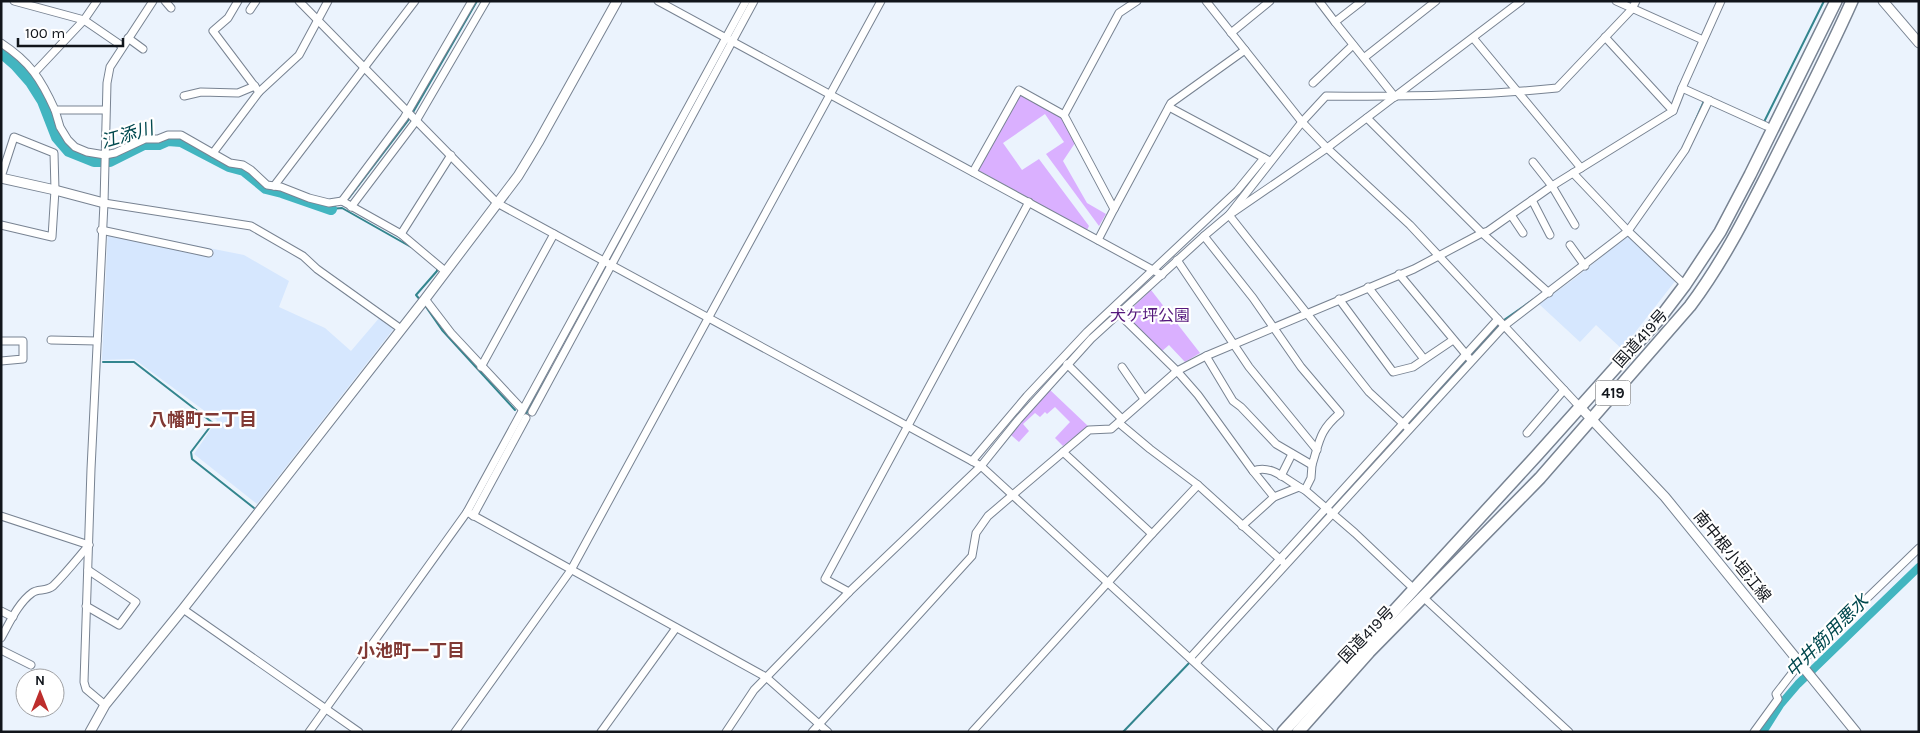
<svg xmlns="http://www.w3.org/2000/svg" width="1920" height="733" font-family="Karla,'Noto Sans JP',sans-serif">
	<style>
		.built { fill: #d6e7fe }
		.green { fill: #dab0ff }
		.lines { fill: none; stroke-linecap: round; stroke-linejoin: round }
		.stream { stroke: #33858e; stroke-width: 2 }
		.canal { stroke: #42b5c0; stroke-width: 8 }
		.river { stroke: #42b5c0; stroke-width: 12 }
		.minor-casing { stroke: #788392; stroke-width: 9 }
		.tertiary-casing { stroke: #788392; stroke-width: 11 }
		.secondary-casing { stroke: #788392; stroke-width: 11 }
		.trunk-casing { stroke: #788392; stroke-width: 14 }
		.minor { stroke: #fff; stroke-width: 7 }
		.tertiary { stroke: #fff; stroke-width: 9 }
		.secondary { stroke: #fff; stroke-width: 9 }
		.trunk { stroke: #fff; stroke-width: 11 }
		.labels { text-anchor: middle; stroke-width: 4.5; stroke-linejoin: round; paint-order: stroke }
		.shield { fill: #fff; stroke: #585b5f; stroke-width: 1 }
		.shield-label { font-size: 15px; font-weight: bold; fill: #11151b }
		.park-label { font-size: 16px; fill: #55187c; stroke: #fff }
		.street-label { font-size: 16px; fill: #11151b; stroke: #fff }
		.water-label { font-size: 18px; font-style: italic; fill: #00484e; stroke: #fff }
		.neighbourhood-label { font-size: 18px; font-weight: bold; fill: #813934; stroke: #fff }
	</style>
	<rect width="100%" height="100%" fill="#ebf3fd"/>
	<!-- built -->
	<g class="built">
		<path d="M108 228 244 255 289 281 279 307 325 328 351 351 380 317 395 327 257 504 194 454 217 420 134 359 102 360Z"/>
		<path d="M1629 235 1676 280 1622 349 1596 325 1580 342 1539 304 1574 279Z"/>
	</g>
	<!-- green -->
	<g class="green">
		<path d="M1020 94 1062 117 1075 143 1063 161 1087 203 1106 214 1099 226 1046 154 1064 142 1045 114 1003 143 1022 170 1039 159 1089 226 1087 230 978 170Z"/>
		<path d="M1151 290 1200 353 1185 362 1169 345 1162 351 1125 315Z"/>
		<path d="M1049 389 1088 426 1063 446 1055 438 1070 422 1055 407 1047 414 1045 412 1040 417 1035 413 1023 424 1029 431 1019 442 1011 435Z"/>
	</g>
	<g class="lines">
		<!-- stream -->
		<g class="stream">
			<path d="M412 114 477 1"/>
			<path d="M1764 122 1824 1"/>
			<path d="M1693 126 1704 101"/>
			<path d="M349 198 410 118"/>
			<path d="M331 209 342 208 411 247"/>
			<path d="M610 261 656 175"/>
			<path d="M603 274 608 265"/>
			<path d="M421 301 416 295 437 271V267"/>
			<path d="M424 304 442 330 515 410"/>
			<path d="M1504 320 1534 299"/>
			<path d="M1471 356 1498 326"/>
			<path d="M103 362H134L213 423 191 452 192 459 254 508"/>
			<path d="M525 416 552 368"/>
			<path d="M1399 433 1468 359"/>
			<path d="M1123 732 1191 661"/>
		</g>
		<!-- canal -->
		<path class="canal" d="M1763 732 1780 705 1798 684 1919 567"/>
		<!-- river -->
		<path class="river" d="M1 52 16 65 31 82 43 101 57 137 69 151 94 161H110L144 144H159L168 140 181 141 229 166 244 170 266 188 282 192 331 209"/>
		<defs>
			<g id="minor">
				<path d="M14 1 84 20 122 46"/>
				<path d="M165 1 171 8"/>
				<path d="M299 1 497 203 981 466 1270 732"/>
				<path d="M658 1 1162 275"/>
				<path d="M1206 1 1302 122 1327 148 1410 225 1579 406"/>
				<path d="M1319 1 1335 22 1362 1"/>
				<path d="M1616 1 1703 40"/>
				<path d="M1721 1 1682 88 1766 126"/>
				<path d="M250 10 256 1"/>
				<path d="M1335 22 1395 97"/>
				<path d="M1231 33 1270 1"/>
				<path d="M128 38 143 49"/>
				<path d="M1474 39 1581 168"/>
				<path d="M1 43C30 62 41 79 55 110H105"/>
				<path d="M1365 57 1436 1"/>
				<path d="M35 72 84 20 97 1"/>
				<path d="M1313 83 1353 45"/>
				<path d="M259 92 299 55 328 1"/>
				<path d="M184 96 201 92 238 93 255 86"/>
				<path d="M1169 107 1268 160"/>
				<path d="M55 110 60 127 68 140 75 147 87 152 105 155 115 153 145 139H158L168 135H181L230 163 243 165 251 170 267 185 281 187 309 198 329 203 342 201 401 234 445 271"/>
				<path d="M1673 111 1682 88"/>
				<path d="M1367 118 1482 233 1549 293"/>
				<path d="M213 153 259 92 213 31 228 18 238 1"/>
				<path d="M1533 162 1552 186 1575 225"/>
				<path d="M973 172 1019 90 1064 115"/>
				<path d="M1573 173 1628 231 1685 285"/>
				<path d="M1 177 14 137 54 153 55 190 52 237 1 225"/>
				<path d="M274 186 415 1"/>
				<path d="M1532 200 1550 235"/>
				<path d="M342 201 404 118 472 1"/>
				<path d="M104 203 251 226 303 256 317 269 401 329"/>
				<path d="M351 207 416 121 486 1"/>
				<path d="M1114 209 1171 103 1245 50"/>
				<path d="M1511 215 1523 233"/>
				<path d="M101 230 209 253"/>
				<path d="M401 234 451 155"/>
				<path d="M1204 236 1253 298 1301 367 1340 413C1319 431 1320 440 1312 465L1276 444 1241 407 1233 401 1206 356"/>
				<path d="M1098 240 1114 209 1064 115 1119 13 1137 1"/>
				<path d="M1570 245 1585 266"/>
				<path d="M1177 260 1249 367 1317 450"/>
				<path d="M1399 274 1469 358"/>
				<path d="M1368 287 1424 359"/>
				<path d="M425 299 451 333 522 409"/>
				<path d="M1339 299 1393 372 1413 367 1453 340"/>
				<path d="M1119 314 1177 371 1198 395 1253 471 1274 497 1242 526"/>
				<path d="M51 340 97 341"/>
				<path d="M1 341H23V359L1 361"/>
				<path d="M1067 364 1122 419"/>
				<path d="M481 367 554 234"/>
				<path d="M1122 367 1144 399"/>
				<path d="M532 412 754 1"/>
				<path d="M1119 423 1150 449 1198 485 1283 562"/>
				<path d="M1409 429 1369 392 1229 215 1327 148 1521 1"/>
				<path d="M1527 433 1564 390"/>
				<path d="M1063 452 1152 534"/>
				<path d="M972 461 1027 396 1087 332 1237 191 1264 158"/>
				<path d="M1253 471C1270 464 1284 478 1299 487"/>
				<path d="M1281 476 1292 454"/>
				<path d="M1305 490 1311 478 1312 465"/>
				<path d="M1274 497 1299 487 1305 490 1355 533 1414 589"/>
				<path d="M467 512 766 677 828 732"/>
				<path d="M1 516 89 545"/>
				<path d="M473 516 526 418"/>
				<path d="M849 592 825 579 1029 202"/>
				<path d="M1424 598 1569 732"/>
				<path d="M86 606 119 625 136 602 88 570"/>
				<path d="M183 609 359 732"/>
				<path d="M1 611 13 617"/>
				<path d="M1 638C9 624 18 603 32 593 38 588 46 592 53 586 66 573 77 559 89 545"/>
				<path d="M1 650 31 665"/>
				<path d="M1190 658 1498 319"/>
				<path d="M1196 663 1504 326 1628 231 1685 150 1709 100"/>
				<path d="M105 705 86 689 84 682 91 469 104 203 107 83 110 67 153 1"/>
				<path d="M309 732 467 512 746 1"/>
				<path d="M455 732 571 570 881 1"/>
				<path d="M601 732 676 628"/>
				<path d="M726 732 754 690 849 592 981 466 1018 420 1091 339 1204 236 1229 215 1302 122 1326 96C1404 97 1480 96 1557 88L1632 9 1636 1"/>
				<path d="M812 732 972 556 976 533 988 516 1089 430 1111 429 1177 371 1206 356 1414 269 1482 233 1488 231 1552 186 1673 111 1605 37"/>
				<path d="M972 732 1152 534 1198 485"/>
				<path d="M1754 732 1778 699 1776 694 1800 663 1919 548"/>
			</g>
			<g id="tertiary">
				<path d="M1883 1 1919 43"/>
				<path d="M1 178 55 190 104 203"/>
				<path d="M90 732 105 705 183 609 425 299 518 176 538 143 617 1"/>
			</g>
			<path id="secondary" d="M1579 406 1665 497 1856 732"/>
			<g id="trunk">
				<path d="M1283 732 1538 454 1660 318 1685 285 1720 232 1750 175 1836 1"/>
				<path d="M1298 732 1369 652 1540 478 1690 306C1723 262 1747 214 1772 165 1799 111 1827 57 1852 1"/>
			</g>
		</defs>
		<!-- minor casing -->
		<use href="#minor" class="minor-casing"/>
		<!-- tertiary casing -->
		<use href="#tertiary" class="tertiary-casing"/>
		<!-- secondary casing -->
		<use href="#secondary" class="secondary-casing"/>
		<!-- trunk casing -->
		<use href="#trunk" class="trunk-casing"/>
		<!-- minor -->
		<use href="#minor" class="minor"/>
		<!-- tertiary -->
		<use href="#tertiary" class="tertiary"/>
		<!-- secondary -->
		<use href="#secondary" class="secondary"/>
		<!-- trunk -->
		<use href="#trunk" class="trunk"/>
	</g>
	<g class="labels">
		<!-- shield labels -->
		<rect class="shield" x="1595.5" y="380.5" width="35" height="25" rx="4"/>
		<g class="shield-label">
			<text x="1613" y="398">419</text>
		</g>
		<!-- park labels -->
		<g class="park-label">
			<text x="1150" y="321">犬ケ坪公園</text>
		</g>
		<!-- street labels -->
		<g class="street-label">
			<text transform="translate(1640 338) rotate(-48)" y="6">国道419号</text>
			<text transform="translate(1733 556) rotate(51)" y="6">南中根小垣江線</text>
			<text transform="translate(1366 634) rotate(-46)" y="6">国道419号</text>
		</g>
		<!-- water labels -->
		<g class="water-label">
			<text transform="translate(127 135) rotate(-16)" y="6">江添川</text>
			<text transform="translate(1827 636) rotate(-45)" y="6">中井筋用悪水</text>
		</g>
		<!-- neighbourhood labels -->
		<g class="neighbourhood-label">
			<text x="203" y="426">八幡町二丁目</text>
			<text x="411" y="657">小池町一丁目</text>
		</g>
	</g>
	<!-- border -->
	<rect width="1920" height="733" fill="none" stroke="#11151b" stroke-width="5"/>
	<!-- north arrow -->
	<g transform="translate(40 693)"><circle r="24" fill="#ffffff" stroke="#a0a1a4"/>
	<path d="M0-4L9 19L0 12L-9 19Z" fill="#bd2e2c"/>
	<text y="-8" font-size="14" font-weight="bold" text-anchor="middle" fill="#11151b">N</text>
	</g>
	<!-- scale -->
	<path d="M18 38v8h105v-8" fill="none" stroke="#11151b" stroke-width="2.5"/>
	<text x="25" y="38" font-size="15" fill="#11151b" stroke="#ffffff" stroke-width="4" paint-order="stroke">100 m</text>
</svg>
